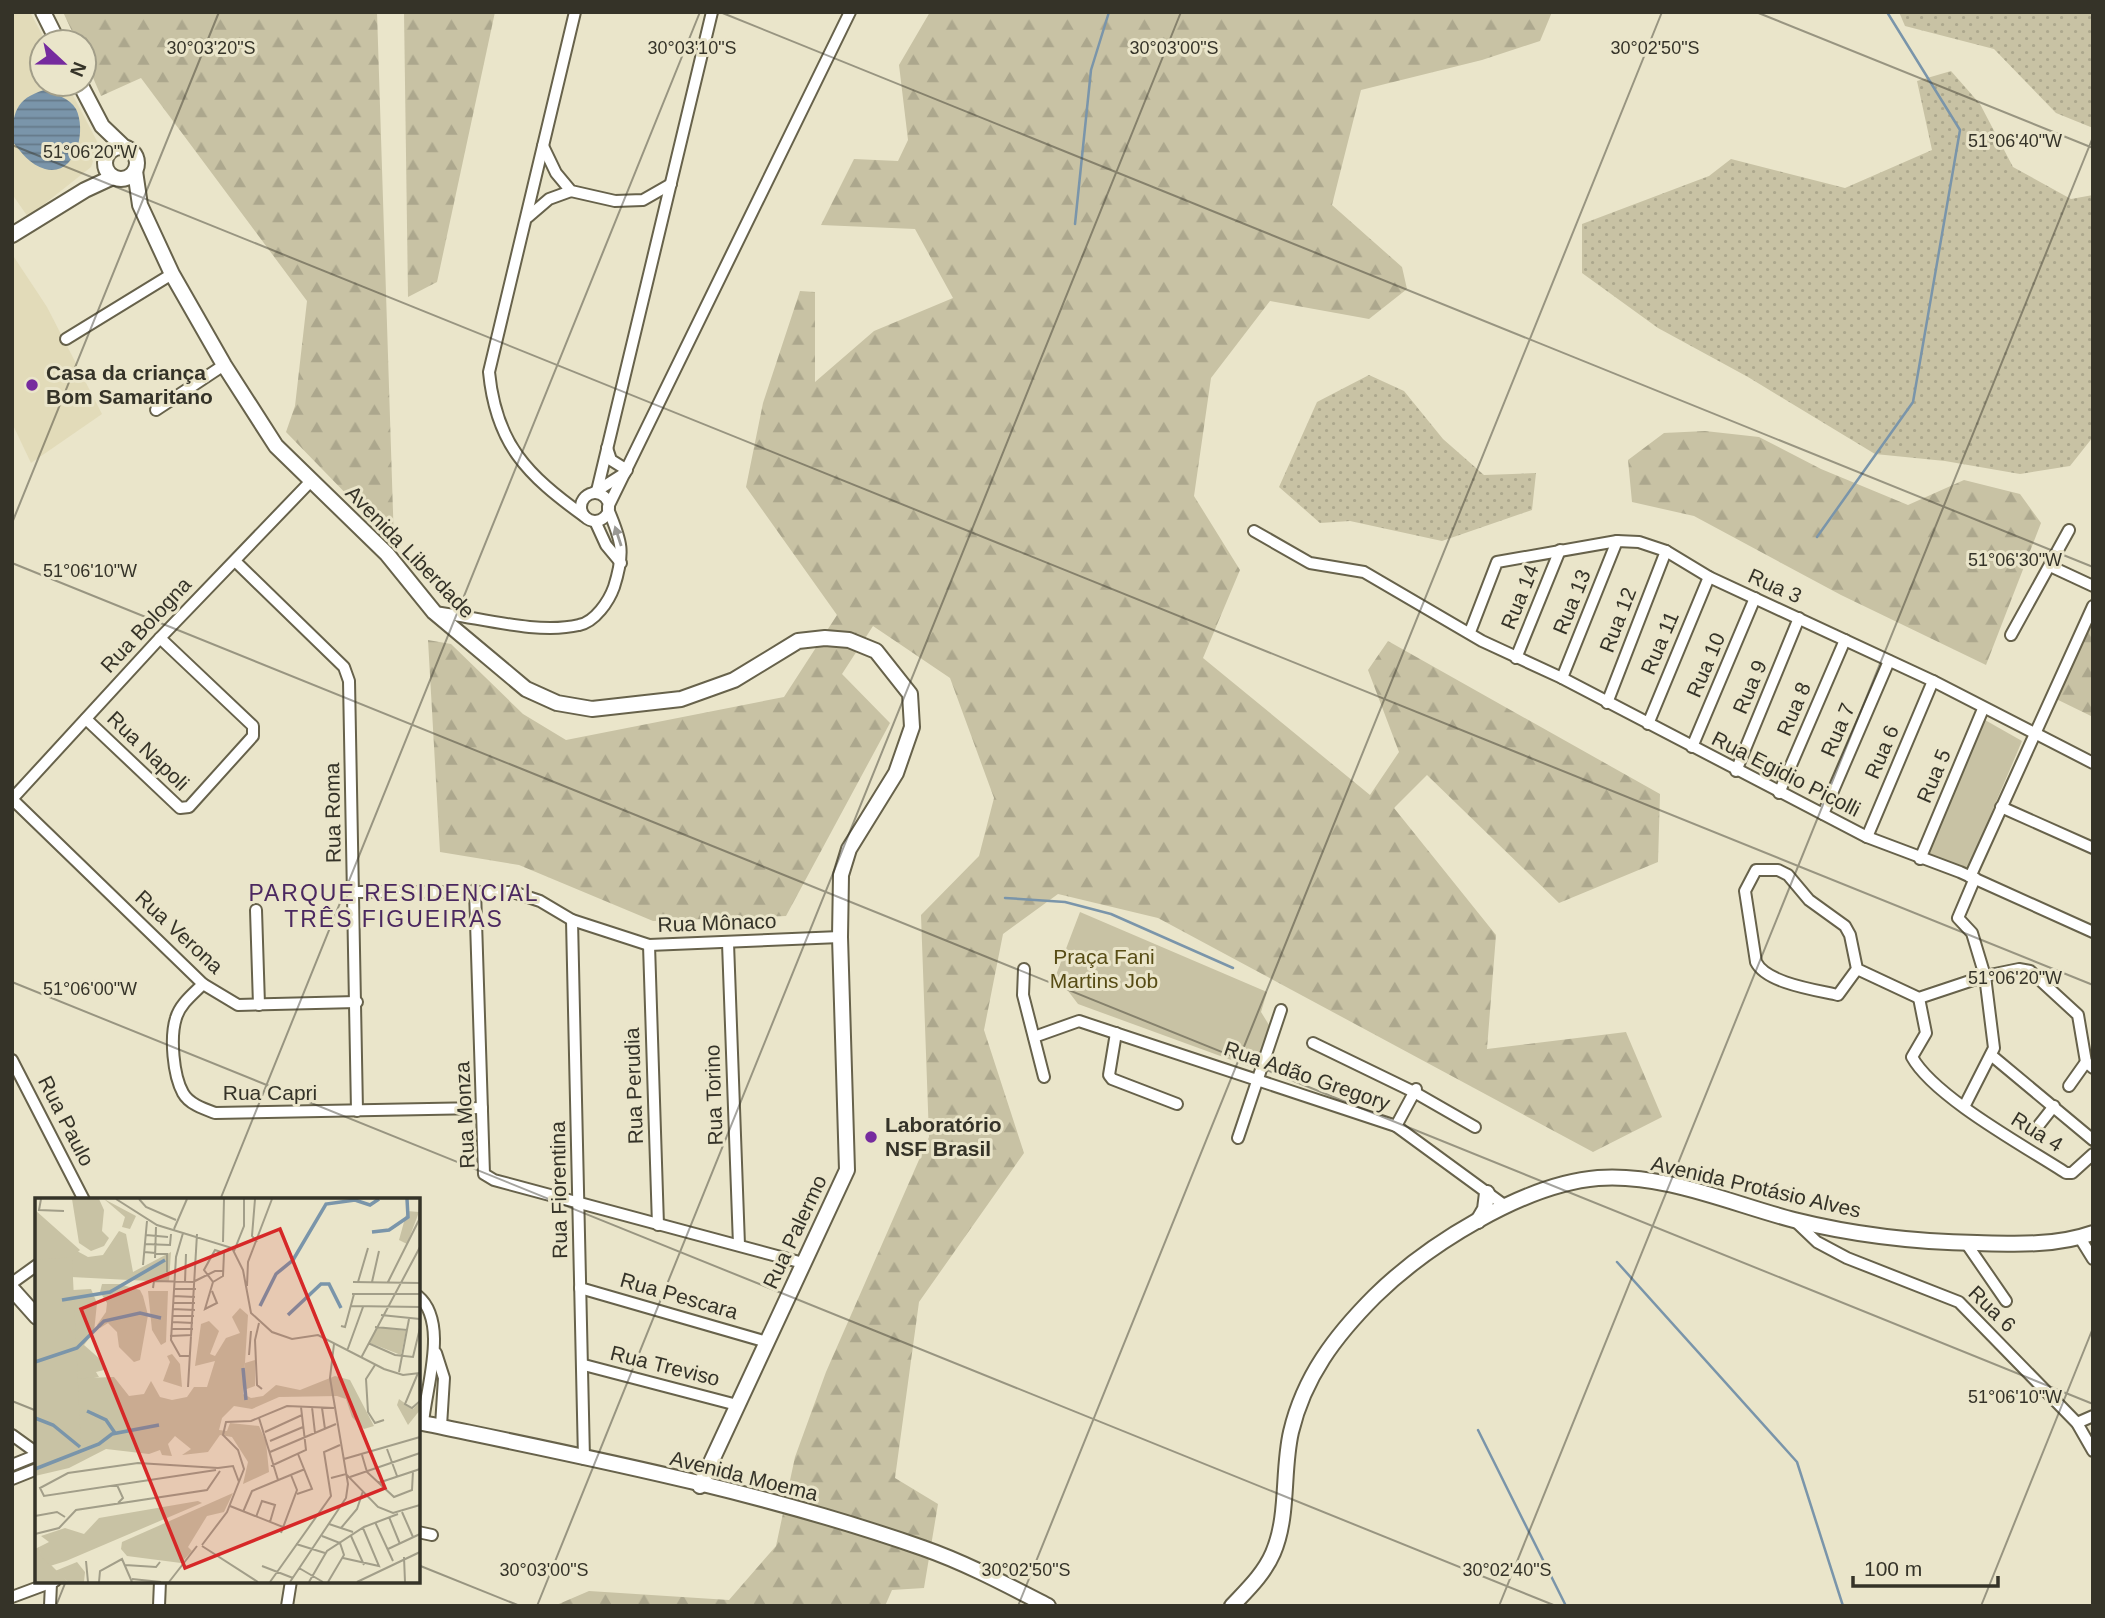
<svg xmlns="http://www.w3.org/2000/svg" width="2105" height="1618" font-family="Helvetica,sans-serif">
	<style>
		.built { fill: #e2dbb9 }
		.grass { fill: url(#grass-dots) }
		.forest { fill: url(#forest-firs) }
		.green { fill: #c8c2a4 }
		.water { fill: url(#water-rules) }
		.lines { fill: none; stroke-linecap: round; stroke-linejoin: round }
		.stream { stroke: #7a95aa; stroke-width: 2.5 }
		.minor-casing { stroke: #67624b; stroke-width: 14 }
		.major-casing { stroke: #67624b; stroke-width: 18 }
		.minor { stroke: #fff; stroke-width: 10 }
		.major { stroke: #fff; stroke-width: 14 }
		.oneway { fill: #9a9994 }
		.ticks { fill: none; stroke: #353328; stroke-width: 2; stroke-opacity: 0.45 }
		.poi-dot { fill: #762b9e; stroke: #eae5ca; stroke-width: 2.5 }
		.labels { text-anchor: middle; stroke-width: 6; stroke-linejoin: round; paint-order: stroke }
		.poi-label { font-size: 21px; font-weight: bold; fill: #353328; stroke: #eae5ca; text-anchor: start }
		.street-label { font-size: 21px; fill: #353328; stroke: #eae5ca }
		.park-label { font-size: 21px; fill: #574c15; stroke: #eae5ca }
		.neighbourhood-label { font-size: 23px; letter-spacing: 2px; fill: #4b2860; stroke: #eae5ca }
		.inset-river { fill: none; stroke: #7a95aa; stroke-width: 3.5 }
		.inset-road { fill: none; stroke: #a29e89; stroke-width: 2 }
		.view { fill: #d62828; fill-opacity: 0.15; stroke: #d62828; stroke-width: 3.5 }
		.inset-edge { fill: none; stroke: #353328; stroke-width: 3.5 }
		.ticks-label { font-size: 18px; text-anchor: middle; fill: #353328; stroke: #eae5ca; stroke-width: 6; stroke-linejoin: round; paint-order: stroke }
	</style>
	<defs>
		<pattern id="grass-dots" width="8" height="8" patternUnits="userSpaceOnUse" patternTransform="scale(1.75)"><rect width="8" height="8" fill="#c8c2a4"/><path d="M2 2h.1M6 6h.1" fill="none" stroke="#aca78d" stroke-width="1.8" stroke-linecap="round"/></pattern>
		<pattern id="forest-firs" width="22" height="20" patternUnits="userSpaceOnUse" patternTransform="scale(1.75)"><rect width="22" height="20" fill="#c8c2a4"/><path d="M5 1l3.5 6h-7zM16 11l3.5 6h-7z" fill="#aca78d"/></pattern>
		<pattern id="water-rules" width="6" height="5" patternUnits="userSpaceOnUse" patternTransform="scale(1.75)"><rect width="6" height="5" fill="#7a95aa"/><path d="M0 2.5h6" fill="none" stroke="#657a8a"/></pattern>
	</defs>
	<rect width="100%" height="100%" fill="#eae5ca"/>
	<!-- built -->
	<g class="built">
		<path d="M12 12H30L46 42H42V84H67L99 145 91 167 28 217 12 194Z"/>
		<path d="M12 254 47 307 102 414 31 463 12 423Z"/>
	</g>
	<!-- grass -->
	<g class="grass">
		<path d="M1899 12H2093V128L2056 113 1994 49 1905 26Z"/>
		<path d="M1951 71 1980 104 2013 167 2071 199 2093 195V437L2070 466 2020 474 1945 461 1875 454 1748 377 1658 328 1582 273V224L1709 176 1731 159 1845 188 1932 150 1917 81Z"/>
		<path d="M1369 375 1404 391 1443 439 1484 475 1536 473 1532 510 1442 541 1350 521 1320 523 1279 487 1317 402Z"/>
	</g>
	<!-- forest -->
	<g class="forest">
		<path d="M63 12H377L394 543 286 432 295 406 307 301 141 78 101 96 84 57V42H77Z"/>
		<path d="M404 12H495L437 282 408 297Z"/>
		<path d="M930 12H1552L1540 41 1482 60 1361 90 1332 205 1402 267 1407 289 1369 319 1270 301 1211 378 1194 496 1240 570 1203 658 1370 795 1399 752 1368 670 1388 641 1660 794 1658 862 1559 903 1427 775 1394 808 1496 935 1487 1049 1626 1032 1662 1117 1593 1152 1158 918 1058 894 1003 934 984 1030 1024 1153 919 1302 895 1478 938 1504 924 1588 892 1590 885 1606H554L589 1591 729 1600 776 1546 795 1457 826 1372 929 1137 921 915 979 856 994 798 950 678 873 626 842 674 890 723 786 916 653 921 519 865 440 852 428 640 451 644 523 714 566 740 784 697 837 615 746 487 763 403 800 291 815 292V382L874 331 953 298 915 229 821 225 854 159 898 161 908 140 899 65Z"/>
		<path d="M1705 431 1759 437 1821 469 1908 505 1964 480 2020 494 2041 523 1986 665 1841 595 1694 516 1632 502 1628 460 1664 433Z"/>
		<path d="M2093 594V717L2048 695Z"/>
	</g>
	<!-- green -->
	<g class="green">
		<path d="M1985 720 2022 741 1968 868 1928 856Z"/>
		<path d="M1080 912 1267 992 1261 1012 1269 1025 1256 1069 1078 1004 1056 975Z"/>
	</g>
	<!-- water -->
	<path class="water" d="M44 90C55 94 70 98 76 109 87 131 76 177 45 169 30 165 21 152 12 141 13 113 15 99 44 90Z"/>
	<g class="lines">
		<!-- stream -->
		<g class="stream">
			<path d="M1075 224 1091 70 1109 12"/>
			<path d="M1817 537 1913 402 1960 130 1887 12"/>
			<path d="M1005 898 1065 902 1111 914 1233 968"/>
			<path d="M1617 1262 1797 1462 1843 1606"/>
			<path d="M1478 1430 1566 1606"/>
		</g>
		<defs>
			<g id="minor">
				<path d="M575 12 489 372C496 444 527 475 584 516"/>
				<path d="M543 146 556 173 571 191 615 201 643 200 671 184"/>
				<path d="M528 217 549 199 571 191"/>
				<path d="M66 339 172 274"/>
				<path d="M156 410 224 365"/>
				<path d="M607 448 611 460 627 470"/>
				<path d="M597 491 712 12"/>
				<path d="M595 492 625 473"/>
				<circle cx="595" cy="507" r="14"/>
				<path d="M608 507 850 12"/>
				<path d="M595 521 606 545 621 563"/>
				<path d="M1254 531 1310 563 1364 572 1482 641 1562 678 1867 837 1960 872 2093 932"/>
				<path d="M235 561 344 667 349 681 357 1111"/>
				<path d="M2050 566 2093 586"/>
				<path d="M434 612C478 617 537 635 579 625 595 622 609 601 614 587 625 552 622 542 608 509"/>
				<path d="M1470 632 1497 562 1617 541 1639 542 1666 551 1709 577 1933 681 2093 763"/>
				<path d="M2011 635 2069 530"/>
				<path d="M1516 658 1560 550"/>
				<path d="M1562 678 1617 541"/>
				<path d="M1607 703 1666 551"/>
				<path d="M86 719 180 808 189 807 253 736V726L160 638"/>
				<path d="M1648 724 1709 577"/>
				<path d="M1692 747 1755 598"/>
				<path d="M1736 771 1799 618"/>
				<path d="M1779 793 1845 640"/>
				<path d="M12 799 160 638 311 481"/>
				<path d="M12 799 203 984 238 1005 357 1002"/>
				<path d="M2001 807 2093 848"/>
				<path d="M1823 814 1889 661"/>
				<path d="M1867 837 1933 681"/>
				<path d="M1920 859 1983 709"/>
				<path d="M1970 877 2093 606"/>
				<path d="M475 890 484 1174 494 1180 803 1263"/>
				<path d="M354 892H513L540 901 572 920 649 945 840 937"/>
				<path d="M256 910 259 1005"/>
				<path d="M572 920 584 1459"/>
				<path d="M728 943 739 1245"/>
				<path d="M649 945 658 1225"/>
				<path d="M1024 969 1023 995 1044 1077"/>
				<path d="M1857 969 1838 995C1816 990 1766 983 1756 962L1745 891 1756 870H1778L1788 875 1809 900 1845 926 1850 935 1857 969 1919 998 1985 976 2019 969 2030 971 2078 1015 2086 1062 2093 1068"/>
				<path d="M203 984C193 994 180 1004 176 1018 170 1037 173 1075 183 1093 189 1104 204 1109 215 1113L482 1108"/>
				<path d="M1919 998 1926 1033 1912 1057C1934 1097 2026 1147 2066 1173H2072L2093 1154"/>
				<path d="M1116 1033 1109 1075 1112 1079 1177 1104"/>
				<path d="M1034 1037 1079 1021 1396 1126 1504 1205"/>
				<path d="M1313 1043 1414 1092 1475 1127"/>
				<path d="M1991 1055 2093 1140"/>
				<path d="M12 1060 84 1200"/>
				<path d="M2069 1086 2086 1062"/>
				<path d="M1965 1105 1994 1048 1985 976 1972 933 1958 918 1975 878"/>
				<path d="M2039 1125 2054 1106"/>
				<path d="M1396 1126 1416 1089"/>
				<path d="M1238 1138 1281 1010"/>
				<path d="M1795 1221 1817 1242 1847 1258 1959 1302 2077 1423 2093 1451"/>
				<path d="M2080 1238 2093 1259"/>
				<path d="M1966 1243 2006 1301"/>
				<path d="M12 1283 37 1265"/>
				<path d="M580 1288 767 1342"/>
				<path d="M418 1296C449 1322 426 1387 423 1423"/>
				<path d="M436 1353 444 1378 441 1426"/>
				<path d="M584 1365 737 1405"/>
				<path d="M2077 1423 2093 1416"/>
				<path d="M12 1435 37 1453"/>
				<path d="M12 1465 37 1455"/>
				<path d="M12 1479 37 1469"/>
				<path d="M418 1532 432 1535"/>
				<path d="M12 1597 55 1581"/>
				<path d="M50 1606 51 1583"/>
				<path d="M159 1606 160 1581"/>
				<path d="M287 1606 291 1581"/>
			</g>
			<g id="major">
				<path d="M43 12 58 42"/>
				<path d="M80 84 102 126 124 147"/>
				<circle cx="121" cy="163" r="16"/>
				<path d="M135 171 140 205 172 274 224 365 276 446 387 554 434 612 526 689 557 703 592 709 681 699 734 680 798 641 825 638 849 640 876 651 910 694 912 727 896 773 849 849 841 875 840 937 847 1170 700 1486"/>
				<path d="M12 235 85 190 113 177"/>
				<path d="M1478 1221 1485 1209 1487 1193"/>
				<path d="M12 1289 37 1317"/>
				<path d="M418 1422C585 1457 761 1491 923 1548 966 1563 1007 1585 1048 1606"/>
				<path d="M1232 1606C1247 1590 1264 1574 1273 1553 1289 1516 1282 1471 1291 1432 1304 1377 1335 1336 1375 1296 1427 1245 1524 1184 1598 1178 1664 1173 1732 1204 1794 1220 1854 1235 1915 1242 1977 1243 2015 1244 2056 1246 2093 1233"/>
			</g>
		</defs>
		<!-- minor casing -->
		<use href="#minor" class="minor-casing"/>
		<!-- major casing -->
		<use href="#major" class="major-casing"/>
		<!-- minor -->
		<use href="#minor" class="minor"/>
		<!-- major -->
		<use href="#major" class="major"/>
	</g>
	<!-- one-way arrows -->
	<defs><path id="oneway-solid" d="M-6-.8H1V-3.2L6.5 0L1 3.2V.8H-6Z" transform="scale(1.75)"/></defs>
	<use class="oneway" href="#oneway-solid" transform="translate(618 536) rotate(-108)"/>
	<!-- ticks -->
	<path class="ticks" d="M720 12 2093 567M1756 12 2093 148M12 145 2093 985M12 523 219 12M12 563 2093 1404M12 982 1556 1606M220 1200 700 12M12 1401 37 1411M418 1565 520 1606M56 1606 66 1581M537 1606 1181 12M1018 1606 1662 12M1499 1606 2093 137M1981 1606 2093 1328"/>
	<!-- markers -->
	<g class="poi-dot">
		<circle cx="32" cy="385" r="7"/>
		<circle cx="871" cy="1137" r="7"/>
	</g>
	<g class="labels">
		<!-- poi labels -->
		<g class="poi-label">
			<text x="46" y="380">Casa da criança<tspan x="46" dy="24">Bom Samaritano</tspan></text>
			<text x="885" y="1132">Laboratório<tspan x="885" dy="24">NSF Brasil</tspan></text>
		</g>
		<!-- street labels -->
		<g class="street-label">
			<text transform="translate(410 552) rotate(46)" y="7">Avenida Liberdade</text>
			<text transform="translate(1775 586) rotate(24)" y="7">Rua 3</text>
			<text transform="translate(1520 597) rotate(-68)" y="7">Rua 14</text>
			<text transform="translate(1572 602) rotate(-68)" y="7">Rua 13</text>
			<text transform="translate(1618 620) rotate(-69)" y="7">Rua 12</text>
			<text transform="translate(146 625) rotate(-47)" y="7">Rua Bologna</text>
			<text transform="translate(1660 643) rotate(-67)" y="7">Rua 11</text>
			<text transform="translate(1706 665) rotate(-67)" y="7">Rua 10</text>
			<text transform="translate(1750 687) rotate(-67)" y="7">Rua 9</text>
			<text transform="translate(1794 709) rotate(-67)" y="7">Rua 8</text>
			<text transform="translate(1838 730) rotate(-67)" y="7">Rua 7</text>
			<text transform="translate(148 751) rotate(44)" y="7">Rua Napoli</text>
			<text transform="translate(1882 752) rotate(-67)" y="7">Rua 6</text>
			<text transform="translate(1786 774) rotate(27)" y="7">Rua Egidio Picolli</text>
			<text transform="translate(1934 776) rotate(-67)" y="7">Rua 5</text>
			<text transform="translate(333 813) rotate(-91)" y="7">Rua Roma</text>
			<text transform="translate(717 923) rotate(-2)" y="7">Rua Mônaco</text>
			<text transform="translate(179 932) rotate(43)" y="7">Rua Verona</text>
			<text transform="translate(1307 1076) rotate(19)" y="7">Rua Adão Gregory</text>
			<text transform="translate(634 1086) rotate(-92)" y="7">Rua Perudia</text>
			<text x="270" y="1100">Rua Capri</text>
			<text transform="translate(714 1095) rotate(-92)" y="7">Rua Torino</text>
			<text transform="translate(465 1115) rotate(-93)" y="7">Rua Monza</text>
			<text transform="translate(66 1121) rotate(63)" y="7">Rua Paulo</text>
			<text transform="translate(2037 1132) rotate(32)" y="7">Rua 4</text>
			<text transform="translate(1756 1187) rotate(13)" y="7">Avenida Protásio Alves</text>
			<text transform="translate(559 1190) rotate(-91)" y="7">Rua Fiorentina</text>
			<text transform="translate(795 1232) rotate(-65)" y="7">Rua Palermo</text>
			<text transform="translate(679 1296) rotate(16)" y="7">Rua Pescara</text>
			<text transform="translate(1992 1309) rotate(44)" y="7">Rua 6</text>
			<text transform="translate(665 1366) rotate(14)" y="7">Rua Treviso</text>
			<text transform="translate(744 1476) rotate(14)" y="7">Avenida Moema</text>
		</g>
		<!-- park labels -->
		<g class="park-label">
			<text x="1104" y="964">Praça Fani<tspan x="1104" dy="24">Martins Job</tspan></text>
		</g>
		<!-- neighbourhood labels -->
		<g class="neighbourhood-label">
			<text x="394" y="901">PARQUE RESIDENCIAL<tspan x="394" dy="26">TRÊS FIGUEIRAS</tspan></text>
		</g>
	</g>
	<!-- overview -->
	<g transform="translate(35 1198)">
		<rect width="385" height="385" fill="#eae5ca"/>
		<path d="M0 12 45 52 37 59 38 92 56 91 62 105 59 134 49 147 66 162 69 172 61 174 64 179 43 183 0 271ZM67 86H84L105 92 108 98 113 117 105 162 99 164 84 149 82 134 73 125 65 130 62 127 71 114 72 105 65 94ZM137 156 145 166 147 189 128 183 135 164 132 158ZM4 349 7 358 33 384H0V351Z" fill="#c8c2a4"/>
		<path d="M64 1 69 12 67 33 74 40 69 48 56 53 44 45 37 1ZM69 1 101 18 95 31 87 29 90 19ZM84 33 91 36 98 74 136 54 134 84 36 79 34 61 42 53 53 59 68 57ZM113 93H133L131 144 126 147 117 132ZM205 110 213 117 208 196 216 200 228 198 241 187 265 192 300 178 315 182 339 228 329 231 317 219 311 201 302 198 244 199 217 211 199 208 187 220 184 232 192 233 195 225 224 228 231 244 234 274 208 286 213 264 197 239 185 237 173 254 147 257 156 251 140 238 133 246 137 258 127 257 125 252 114 256 71 251 34 270 0 278V171L23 181 79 179 94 198 109 196 116 183 125 199 137 202 152 199 159 189H172L180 163 160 168 166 126 174 123 184 133 175 156 180 158 191 140 205 135 197 119ZM198 295 189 314 172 318 153 349 157 353 146 365 92 358 86 351 87 344ZM163 303 167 305 31 363 15 368 6 358 4 349 14 344 6 338 30 330 49 336 64 320ZM42 364 50 374 49 384H33L20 373Z" fill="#c8c2a4"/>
		<path d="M372 13 384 14 372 46 364 42ZM37 59 46 250 0 271V62ZM341 129 371 133 366 157 335 145ZM220 162V188L209 192 210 165ZM364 201 378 211 385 204V212L373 227 362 207Z" fill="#c8c2a4"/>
		<path class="inset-river" d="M337 34 354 32 373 19 372 1M27 102 75 94 130 62M225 108 241 76 258 62 291 6 320 2 335 7 344 1M253 117 286 86H294L306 110M0 164 42 150 69 123 105 115 126 120M208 170 211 202M52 213 71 222 80 235M0 220 18 227 45 249M0 271 64 246 77 236 124 227"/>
		<path class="inset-road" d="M6 1 4 12 29 13M81 1 122 27 197 50 208 72 216 115 237 134 257 141 283 137 349 171 368 177 385 175M104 1 111 9 141 22M220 1 217 38 222 44M139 31 152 1M148 35 141 59 136 142 145 158H155M111 37 133 39M188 44 189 1M109 46 135 47 136 36M199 53 209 28V1M109 54 132 56V74M120 60 121 29M108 67 112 23M160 83 180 73H189M150 84 151 56M178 84 188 78 189 55M318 84 385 85M323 84 333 50M337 84 344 53M353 84 384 22 385 5M212 88 213 64 237 1M118 90 119 83 160 84M139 91H161M177 93 182 105 170 111 178 84 169 72 180 52 189 55M317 96H385M138 98 160 99M138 105H160M316 108 385 109M137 111 160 112M346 117 385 121M137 118H159M137 124 158 125M224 125 220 142 222 187 227 191M306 128 310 129 319 96M340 129 372 132M136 131H158M135 138 157 137M333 145 360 157 378 159 385 130M312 153 328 109M214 157 216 133M326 160 385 49M340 167 331 181 333 214 340 225 349 222M364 174 374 121M383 175 370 206 377 210 385 203M153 189 162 36M277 209 280 235M287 210 290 231M224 220 243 282M230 234 267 217M235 243 268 229M352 251 362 278M235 254 301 226M327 257 332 274 359 299 377 292 378 273M309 261 385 239M236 268 271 252 266 209M183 270 198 268 204 284M181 272 9 298 5 290 33 275 103 265 183 270M315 279 385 255M296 280 311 276 343 309 358 315 385 307M343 285 385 271M82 287 88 300 83 305M262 296 277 291 263 256M195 308 248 329M208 314 217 293 270 271M367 314 378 339M0 318 22 314 30 319M221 319 227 303 240 307 235 324M354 319 365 346M340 324 358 363M294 326 318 334M306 330 322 311 328 293M246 335 262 292 256 277M0 336 24 330 41 312 172 292 185 273M287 338 305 345 309 357 293 384M316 338 329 367M261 346 290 355M167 347 192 314 209 271 203 252 188 237 191 224 216 223 252 208 299 210M167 348 223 384M353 351 385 336M369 359 370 384M308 360 344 368 328 330M51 363 53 384M90 367 121 369 125 364M227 368 258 380M264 370 288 384M97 381 126 384M64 384 65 373 87 361 97 384M134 384 162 348M235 384 296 298 289 254 305 247M255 384 311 300 313 286 295 180 299 146M274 384 292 353 329 329 363 316M322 384 385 354"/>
		<path class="view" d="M245 31 350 290 150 370 46 111Z"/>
		<rect width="385" height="385" class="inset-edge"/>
	</g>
	<g class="ticks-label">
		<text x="1655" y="54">30°02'50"S</text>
		<text x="211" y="54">30°03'20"S</text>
		<text x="692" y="54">30°03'10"S</text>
		<text x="1174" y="54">30°03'00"S</text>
		<text x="2015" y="147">51°06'40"W</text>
		<text x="90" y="158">51°06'20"W</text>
		<text x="2015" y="566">51°06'30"W</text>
		<text x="90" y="577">51°06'10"W</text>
		<text x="2015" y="984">51°06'20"W</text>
		<text x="90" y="995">51°06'00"W</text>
		<text x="2015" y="1403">51°06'10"W</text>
		<text x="544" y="1576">30°03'00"S</text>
		<text x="1026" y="1576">30°02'50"S</text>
		<text x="1507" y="1576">30°02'40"S</text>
	</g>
	<!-- border -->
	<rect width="2105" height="1618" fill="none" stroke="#353328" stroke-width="28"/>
	<!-- north arrow -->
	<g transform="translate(63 63) rotate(112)"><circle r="33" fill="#eae5ca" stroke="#a29e89" stroke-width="2"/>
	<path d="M0-5L12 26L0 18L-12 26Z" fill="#762b9e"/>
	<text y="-10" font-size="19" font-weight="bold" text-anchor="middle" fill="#353328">N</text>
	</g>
	<!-- scale -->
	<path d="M1853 1576v10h145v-10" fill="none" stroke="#353328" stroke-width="3.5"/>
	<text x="1864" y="1576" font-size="21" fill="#353328" stroke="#eae5ca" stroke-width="5" paint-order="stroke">100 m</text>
</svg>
